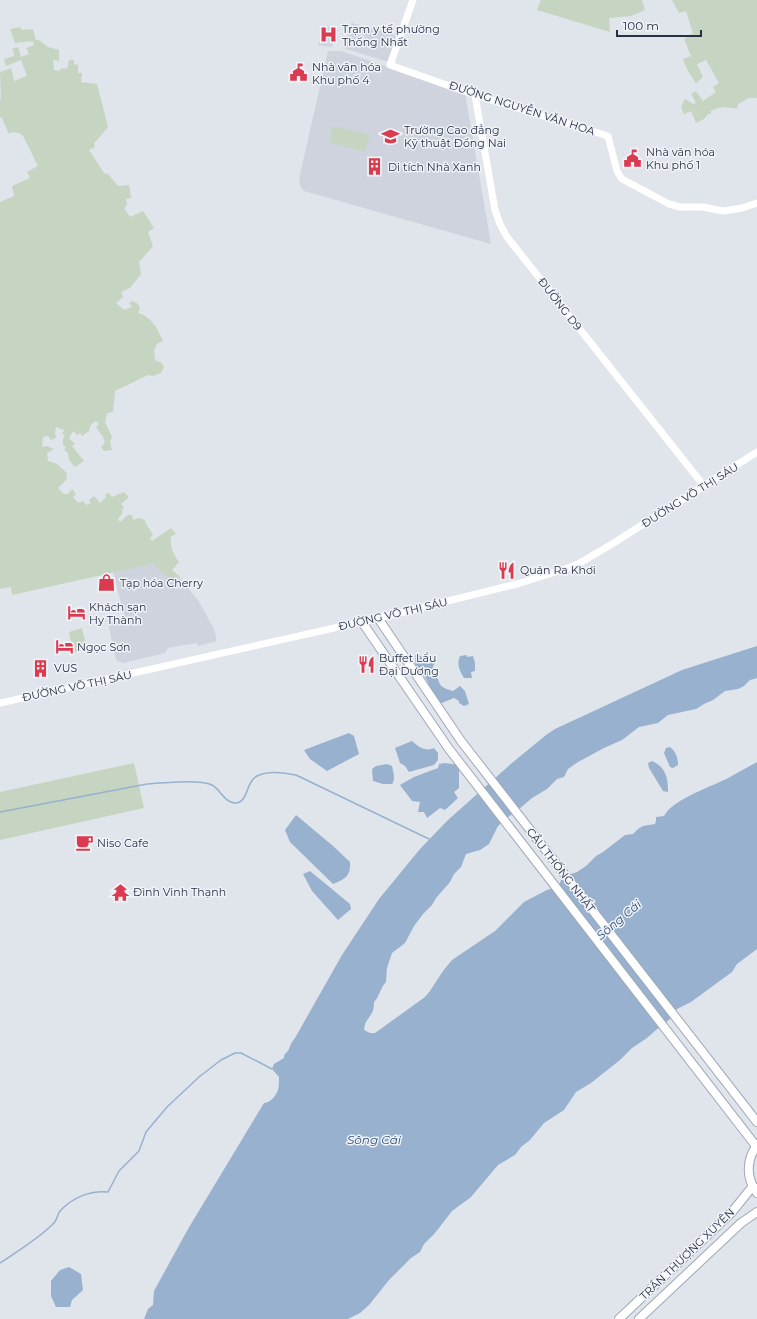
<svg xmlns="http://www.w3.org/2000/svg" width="757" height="1319" font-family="Montserrat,sans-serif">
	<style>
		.built { fill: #ced3dd }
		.green { fill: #c6d5c1 }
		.water { fill: #98b1ce }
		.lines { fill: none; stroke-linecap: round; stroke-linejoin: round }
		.stream { stroke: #98b1ce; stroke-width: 1.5 }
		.primary-casing { stroke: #9fa8b8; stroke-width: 10 }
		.secondary { stroke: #fff; stroke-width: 7 }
		.primary { stroke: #fff; stroke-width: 8 }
		.labels { text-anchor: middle; stroke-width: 3; stroke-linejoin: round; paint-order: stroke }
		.poi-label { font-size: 11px; fill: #273144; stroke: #f0f3f8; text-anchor: start }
		.street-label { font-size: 11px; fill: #273144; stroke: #f0f3f8 }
		.water-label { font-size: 12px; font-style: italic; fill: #2d4f7c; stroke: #f0f3f8 }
	</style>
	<rect width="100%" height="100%" fill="#e0e4eb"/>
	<!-- built -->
	<g class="built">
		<path d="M352 23 398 36 389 62 343 48Z"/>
		<path d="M327 25 338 30 332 47 318 45Z"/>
		<path d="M328 51H341L465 93 491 244 304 191 301 187 299 179Z"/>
		<path d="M152 563 159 570 174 581 179 576 183 581 191 592 198 600 214 629 217 641 198 646 197 643 178 646 168 648 165 653 123 663 116 660 108 623 125 619 113 572 147 565Z"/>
	</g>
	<!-- green -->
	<g class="green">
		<path d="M541 0H642L645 10 631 16 609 18 610 32 537 10Z"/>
		<path d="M672 0H757V98H749L738 104 737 109C726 107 722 106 711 111V114H708L704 119 696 123 691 111 684 114 681 107 685 99 693 104 696 103 691 94 696 91 703 101 716 92 713 87 719 83 706 60 697 64 703 77 696 83 688 71 683 59 691 56 684 39 693 33 686 11 679 13Z"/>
		<path d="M21 27V30L33 29 36 40H39L48 47 59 50V61L53 60 54 70 60 71 61 68 67 69 69 60H74V64L78 65V73H82L81 82 97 84 108 127C103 132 100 138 94 143L95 147 89 150 104 173 108 174 118 186 129 185 131 198 126 199 127 205 124 208 130 217 143 211 154 228 148 232 153 246 139 262 141 274 130 288 121 292 123 297 116 303 124 310 132 307 129 303 132 301 137 303 140 308 138 313C152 317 157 328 163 341L157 344 154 351 155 360 162 363 164 367 161 373 153 376 148 375 115 391 113 412 107 413 105 422 112 437 110 442 112 450 104 451 101 447 105 443 103 437 96 427 99 424 96 421C91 423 90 426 89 431L82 436 80 433 77 435 73 431 69 438 75 444 72 446 84 461 75 467 69 460 68 453 64 450 66 447 63 445V439L65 435 62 434 64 430 56 427 55 433 56 438 51 440 48 436 43 437 42 447 47 446 54 449 47 453 48 461 57 464 66 472 67 479 58 488 64 494H68L72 489 76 494 73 497 78 503 83 501 86 505 91 503 89 500 94 496 100 503 106 497 105 494 109 493 112 497 124 492 129 497 121 504 124 507 122 510 123 512 118 519 120 522 128 515H132L133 520 139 518 145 520V522L153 535 150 538 152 541 171 528 176 534 171 536C170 547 173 553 179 562L172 570 179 576 174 581 159 570 152 563 147 565 12 595 11 587 0 589V202L14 196 12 186 30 178 27 172 38 166 23 136 19 133 12 132 9 134 2 118 0 117V99H1L0 72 11 68 14 81 27 76 21 60 6 66 4 59 14 56V53L12 49 18 47 21 57 29 54 26 48 34 45 33 41 15 43 10 29Z"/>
		<path d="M333 126 370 135 365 152 329 142Z"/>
		<path d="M82 628 87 649 73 653 69 632Z"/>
		<path d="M134 763 144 808 0 840V792Z"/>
	</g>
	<!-- water -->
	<g class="water">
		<path d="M757 646V678L750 680 744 686 738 689 725 691 713 700 704 704 696 709 668 715 658 723 639 727 622 740 604 748 578 762 568 769 564 777 557 779 547 789 532 798 518 810 507 818 498 826 489 844 480 850 466 854 461 867 454 874 450 882 436 898 432 905 423 914 414 926 405 943 392 953 387 968 386 982C380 988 380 996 374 1002 374 1015 370 1014 365 1024L364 1030 370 1033H375L425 997 430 991 443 971 452 960 495 931 524 902 547 890 559 886 561 880 568 875 577 872 586 866 596 856 603 852 625 835 633 834 638 829 643 826 655 824 656 821V817L664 816C674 798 712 787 730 777 739 772 748 767 757 762V949L737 964 732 972 691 1002 677 1009 670 1019 656 1030 647 1038 632 1048 620 1060 591 1083 576 1092 564 1110 544 1123 530 1140 521 1147 515 1155 498 1165 471 1197 452 1211 435 1233 424 1244 420 1252 411 1258 389 1280 369 1305 360 1313 348 1319H144L148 1309 153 1305 154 1291 188 1229 264 1103C270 1103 276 1096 278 1090 279 1086 279 1081 279 1077L272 1069 274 1064 284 1058C284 1053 287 1053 289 1049 291 1044 291 1043 295 1038L342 955 379 899 420 849 448 820 512 763 546 735 555 729 682 670Z"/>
		<path d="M415 655 421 656 425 662 429 664 434 659 436 662 433 666V672C443 682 434 686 453 691L460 686 465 691 469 704 464 706 459 703V701L454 698 439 704 431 699 427 700V689L429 686C427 680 424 672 416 675Z"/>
		<path d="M467 655V657L473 656 475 663V671L471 672 472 678H464C460 671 456 665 460 656Z"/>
		<path d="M349 733 354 736 359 754 327 771 310 759 304 750Z"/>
		<path d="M412 741C419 747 425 752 434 748L438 753V760L434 765 409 772 405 766 400 763 395 748Z"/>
		<path d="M670 747C676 752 678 758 678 765L673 768 670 767 664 753 666 748Z"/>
		<path d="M652 761C666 767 668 778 668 792L663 791 649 768 648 763Z"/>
		<path d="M445 763 459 765V788L454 792 458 798 445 810 440 808 427 818 424 812H418L420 802 412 801 400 785 414 777 438 768 439 764Z"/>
		<path d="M387 764 392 766C393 772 396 779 392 784H383L373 781 372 769 376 766Z"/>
		<path d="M296 815 333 846 350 862C351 876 345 879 333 884L290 842 285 830Z"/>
		<path d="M310 871 350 904 351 909 338 920 312 891 303 874Z"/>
		<path d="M69 1267 81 1274 83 1290 72 1300 70 1307H56L51 1296V1281L60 1270Z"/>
	</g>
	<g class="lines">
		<!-- stream -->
		<g class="stream">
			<path d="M0 812 147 784C163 783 198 779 212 785 220 789 225 803 235 803 249 803 245 782 257 776 269 770 284 773 296 775L429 839"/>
			<path d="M0 1263C18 1251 38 1239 53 1224 57 1221 57 1215 60 1211 72 1198 90 1190 108 1192L119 1171 139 1151 146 1132 167 1107 199 1077 221 1060 235 1053H241L272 1069"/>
		</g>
		<defs>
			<g id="primary">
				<path d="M378 618 461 741 757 1122"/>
				<path d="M362 622 449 749 756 1146"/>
				<path d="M757 1145C746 1160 746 1178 757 1193"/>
				<path d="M619 1319 732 1212 753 1186"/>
				<path d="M639 1319 741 1223 757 1212"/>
			</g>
		</defs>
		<!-- primary casing -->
		<use href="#primary" class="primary-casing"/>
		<!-- secondary -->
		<g class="secondary">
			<path d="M413 0 390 65 475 95 608 136 617 171 622 179 669 204 680 207H703L723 211 742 208 757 203"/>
			<path d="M475 95 495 210 500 224 507 237 704 486"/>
			<path d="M0 703 383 617 517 584 565 569 578 564 612 544 757 452"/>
		</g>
		<!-- primary -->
		<use href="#primary" class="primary"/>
	</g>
	<!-- icons -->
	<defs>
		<symbol id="hospital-bare" viewBox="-9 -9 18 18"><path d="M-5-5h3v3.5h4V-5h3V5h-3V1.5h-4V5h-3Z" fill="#db3a4f" stroke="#f0f3f8" stroke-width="2.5" paint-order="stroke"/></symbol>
		<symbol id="civic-bare" viewBox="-9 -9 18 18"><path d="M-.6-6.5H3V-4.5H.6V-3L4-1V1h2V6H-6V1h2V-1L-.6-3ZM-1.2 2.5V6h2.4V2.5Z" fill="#db3a4f" stroke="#f0f3f8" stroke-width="2.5" paint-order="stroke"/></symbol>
		<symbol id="university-bare" viewBox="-9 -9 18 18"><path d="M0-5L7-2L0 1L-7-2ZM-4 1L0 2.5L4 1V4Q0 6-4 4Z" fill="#db3a4f" stroke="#f0f3f8" stroke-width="2.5" paint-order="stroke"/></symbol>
		<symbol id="building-bare" viewBox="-9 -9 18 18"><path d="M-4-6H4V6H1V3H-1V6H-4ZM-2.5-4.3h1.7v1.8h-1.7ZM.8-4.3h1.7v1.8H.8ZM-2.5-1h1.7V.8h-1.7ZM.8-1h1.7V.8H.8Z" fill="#db3a4f" stroke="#f0f3f8" stroke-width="2.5" paint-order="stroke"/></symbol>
		<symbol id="restaurant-bare" viewBox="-9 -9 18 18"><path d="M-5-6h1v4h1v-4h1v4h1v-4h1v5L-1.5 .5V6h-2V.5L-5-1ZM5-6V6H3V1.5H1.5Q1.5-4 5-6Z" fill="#db3a4f" stroke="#f0f3f8" stroke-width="2.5" paint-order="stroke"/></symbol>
		<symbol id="shop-bare" viewBox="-9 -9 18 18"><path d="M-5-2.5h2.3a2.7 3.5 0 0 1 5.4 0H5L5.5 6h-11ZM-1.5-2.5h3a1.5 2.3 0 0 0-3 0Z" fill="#db3a4f" stroke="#f0f3f8" stroke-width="2.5" paint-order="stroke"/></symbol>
		<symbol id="hotel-bare" viewBox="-9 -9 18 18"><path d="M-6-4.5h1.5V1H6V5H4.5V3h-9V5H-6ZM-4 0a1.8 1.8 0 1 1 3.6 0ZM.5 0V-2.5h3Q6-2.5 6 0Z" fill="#db3a4f" stroke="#f0f3f8" stroke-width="2.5" paint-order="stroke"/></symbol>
		<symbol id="cafe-bare" viewBox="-9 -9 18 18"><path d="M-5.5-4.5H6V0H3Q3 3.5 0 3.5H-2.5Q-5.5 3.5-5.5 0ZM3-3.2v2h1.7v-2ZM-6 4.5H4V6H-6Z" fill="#db3a4f" stroke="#f0f3f8" stroke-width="2.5" paint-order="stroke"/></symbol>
		<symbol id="temple-bare" viewBox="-9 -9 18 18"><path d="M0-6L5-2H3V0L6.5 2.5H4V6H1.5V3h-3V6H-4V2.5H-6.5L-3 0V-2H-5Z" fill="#db3a4f" stroke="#f0f3f8" stroke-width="2.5" paint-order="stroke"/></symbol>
	</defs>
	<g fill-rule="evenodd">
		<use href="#hospital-bare" x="316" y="22" width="25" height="25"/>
		<use href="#civic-bare" x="286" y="60" width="25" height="25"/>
		<use href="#university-bare" x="378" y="124" width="25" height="25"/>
		<use href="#civic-bare" x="620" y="146" width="25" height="25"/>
		<use href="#building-bare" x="362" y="154" width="25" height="25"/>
		<use href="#restaurant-bare" x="494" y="558" width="25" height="25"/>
		<use href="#shop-bare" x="94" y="570" width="25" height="25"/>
		<use href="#hotel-bare" x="64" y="600" width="25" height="25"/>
		<use href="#hotel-bare" x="52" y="634" width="25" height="25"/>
		<use href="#restaurant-bare" x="354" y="652" width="25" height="25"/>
		<use href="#building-bare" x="28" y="656" width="25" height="25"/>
		<use href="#cafe-bare" x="72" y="830" width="25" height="25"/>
		<use href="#temple-bare" x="108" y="880" width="25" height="25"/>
	</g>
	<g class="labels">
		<!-- poi labels -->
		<g class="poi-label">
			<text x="342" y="33">Trạm y tế phường<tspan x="342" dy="13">Thống Nhất</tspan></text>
			<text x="312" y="71">Nhà văn hóa<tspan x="312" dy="13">Khu phố 4</tspan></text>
			<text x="404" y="134">Trường Cao đẳng<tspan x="404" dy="13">Kỹ thuật Đồng Nai</tspan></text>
			<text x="646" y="156">Nhà văn hóa<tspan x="646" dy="13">Khu phố 1</tspan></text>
			<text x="388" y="171">Di tích Nhà Xanh</text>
			<text x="520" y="574">Quán Ra Khơi</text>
			<text x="120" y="587">Tạp hóa Cherry</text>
			<text x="89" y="611">Khách sạn<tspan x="89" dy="13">Hy Thành</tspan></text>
			<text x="77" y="651">Ngọc Sơn</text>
			<text x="379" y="662">Buffet Lẩu<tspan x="379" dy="13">Đại Dương</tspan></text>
			<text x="54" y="672">VUS</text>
			<text x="97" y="847">Niso Cafe</text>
			<text x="133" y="896">Đình Vinh Thạnh</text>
		</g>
		<!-- street labels -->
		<g class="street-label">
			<text transform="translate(522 108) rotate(18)" y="4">ĐƯỜNG NGUYỄN VĂN HOA</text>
			<text transform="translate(560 304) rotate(52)" y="4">ĐƯỜNG D9</text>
			<text transform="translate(690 495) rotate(-32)" y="4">ĐƯỜNG VÕ THỊ SÁU</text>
			<text transform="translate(393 614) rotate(-13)" y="4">ĐƯỜNG VÕ THỊ SÁU</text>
			<text transform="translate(77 686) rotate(-12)" y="4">ĐƯỜNG VÕ THỊ SÁU</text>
			<text transform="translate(561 870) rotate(52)" y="4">CẦU THỐNG NHẤT</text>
			<text transform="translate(687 1254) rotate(-44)" y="4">TRẦN THƯỢNG XUYÊN</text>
		</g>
		<!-- water labels -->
		<g class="water-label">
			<text transform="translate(619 920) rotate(-40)" y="4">Sông Cái</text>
			<text x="374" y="1144">Sông Cái</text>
		</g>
	</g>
	<!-- scale -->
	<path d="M617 30v6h84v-6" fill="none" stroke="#273144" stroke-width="2"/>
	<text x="623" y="30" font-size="12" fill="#273144" stroke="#f0f3f8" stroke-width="3" paint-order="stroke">100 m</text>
</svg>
